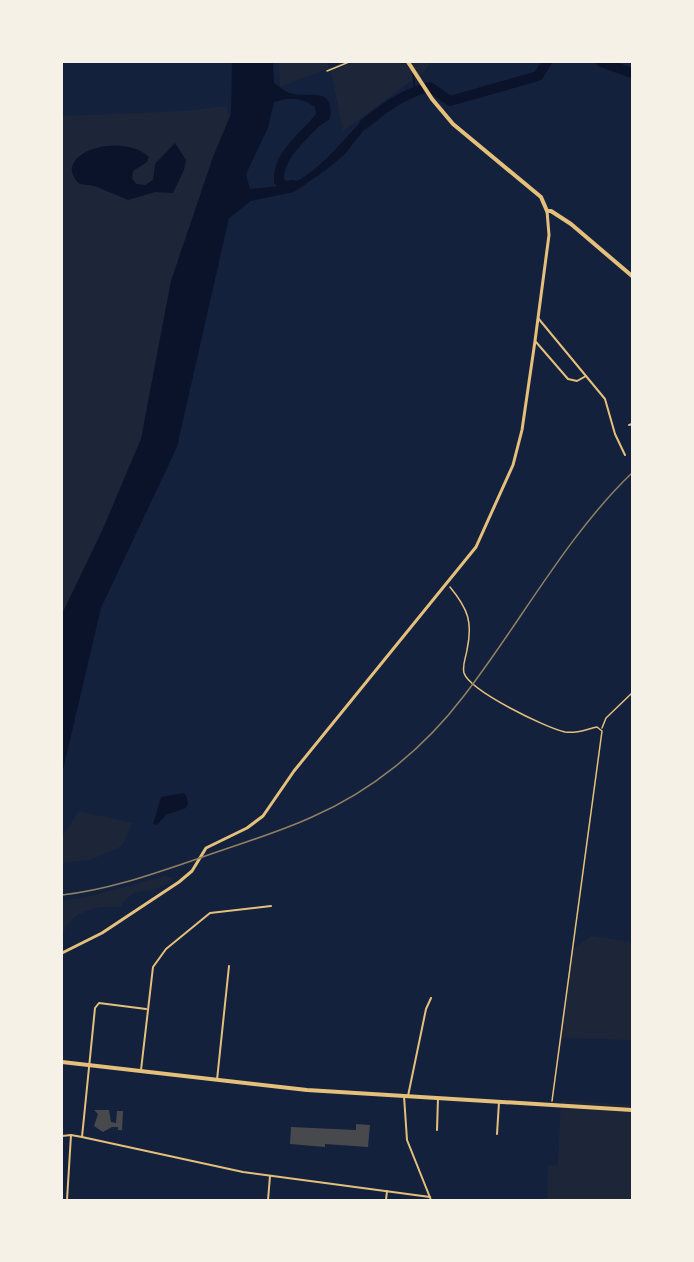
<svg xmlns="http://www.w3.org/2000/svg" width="694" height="1262" font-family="'Titillium Web',sans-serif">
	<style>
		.green { fill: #1d2539 }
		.water { fill: #0b132b }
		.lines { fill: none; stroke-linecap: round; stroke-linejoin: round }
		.stream { stroke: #0b132b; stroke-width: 1.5 }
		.river { stroke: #0b132b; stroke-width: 10 }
		.building { fill: #48494c }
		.path { stroke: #e5c07b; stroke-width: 1.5 }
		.minor { stroke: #e5c07b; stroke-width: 2 }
		.tertiary { stroke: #e5c07b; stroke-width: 3 }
		.secondary { stroke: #e5c07b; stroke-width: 4 }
		.primary { stroke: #e5c07b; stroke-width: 4 }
		.rail { stroke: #918062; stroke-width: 1.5 }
	</style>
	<rect width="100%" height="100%" fill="#14213d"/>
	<!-- green -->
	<g class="green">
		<path d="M279 62H328L329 68 280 87Z"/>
		<path d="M355 62H431L425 71 343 131 331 71Z"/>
		<path d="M225 106 230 118 213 157 171 281 141 439 102 531 62 614V116L186 111Z"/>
		<path d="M79 811 132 823 122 846 90 860 62 863V837Z"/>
		<path d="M165 876 175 878C169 881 164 886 158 888 139 895 134 886 120 907 96 905 70 911 62 936V901L92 896Z"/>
		<path d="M591 936 632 942V1040L560 1038 572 950Z"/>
		<path d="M561 1100 632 1105V1200H547L548 1166 558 1165Z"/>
	</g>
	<!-- water -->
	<g class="water">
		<path d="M232 62H273L274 83C279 86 285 92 290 93 308 99 335 84 330 119L312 131 311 120 316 114 315 107C300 97 290 97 274 102L268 128 246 174 250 189C266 187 286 187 301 179 323 166 348 135 366 116L384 115 364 130 345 154 326 170 294 192 251 201 229 218 177 447 101 608 62 774V614L102 531 141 439 171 281 213 157 231 114Z"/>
		<path d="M175 143 186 160 184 170 173 193 155 192 128 200 95 186 80 184C48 155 120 130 149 157L147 162 133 171 132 178 136 184 145 185 153 180 155 164Z"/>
		<path d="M183 793 186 795 188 804 186 808 166 815 157 825 153 824 161 797Z"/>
	</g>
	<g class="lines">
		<!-- stream -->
		<path class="stream" d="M413 74 415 91"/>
		<!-- river -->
		<g class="river">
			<path d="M601 62 632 73"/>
			<path d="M364 124C384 108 404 93 430 87L450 101 538 76 547 62"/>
			<path d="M293 185 284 186 279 181C277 155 306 134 321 117"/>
		</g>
	</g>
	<!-- building -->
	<g class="building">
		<path d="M94 1110H109L111 1122 116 1123 117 1111H123L122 1130H118V1127H112L103 1132 94 1126 98 1114Z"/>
		<path d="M356 1124 370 1125 368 1147 325 1144V1147L290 1144 291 1127 356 1130Z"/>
	</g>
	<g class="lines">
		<!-- path -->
		<g class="path">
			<path d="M327 71 349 62"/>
			<path d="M450 587C468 609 473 622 467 650 466 657 462 665 464 673 470 691 546 728 565 732 576 734 587 729 597 727L602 731 552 1101"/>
			<path d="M602 728 606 718 632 693"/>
		</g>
		<!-- minor -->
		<g class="minor">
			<path d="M538 318 605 399 615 434 625 455"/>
			<path d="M536 342 568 379 577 381 586 376"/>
			<path d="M629 425 632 424"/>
			<path d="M141 1070 153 967 166 949 210 913 271 906"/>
			<path d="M217 1080 229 966"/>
			<path d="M404 1096 407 1140 431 1200"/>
			<path d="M408 1096 426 1009 431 998"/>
			<path d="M437 1130 438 1098"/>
			<path d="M497 1134 499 1102"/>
			<path d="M62 1136 71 1135 82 1137 243 1172 430 1197"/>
			<path d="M82 1137 95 1008 99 1003 146 1009"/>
			<path d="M67 1200 71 1135"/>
			<path d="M268 1200 270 1176"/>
			<path d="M386 1200 387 1191"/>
		</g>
		<!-- tertiary -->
		<path class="tertiary" d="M62 953 102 933 179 882 192 871 206 848 247 828 263 816 294 771 476 547 513 465 522 430 535 341 549 235 547 211"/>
		<!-- secondary -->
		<path class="secondary" d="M408 62 432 99 453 124 541 197 547 211H551L571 224 632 276"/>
		<!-- primary -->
		<path class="primary" d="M62 1062 307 1090 632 1110"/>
		<!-- rail -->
		<path class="rail" d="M62 895C108 890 153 874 197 859 235 845 275 834 312 817 372 791 424 748 463 697 519 625 567 535 632 473"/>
	</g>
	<!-- border -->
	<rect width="694" height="1262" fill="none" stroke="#f6f1e7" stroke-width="126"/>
</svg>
